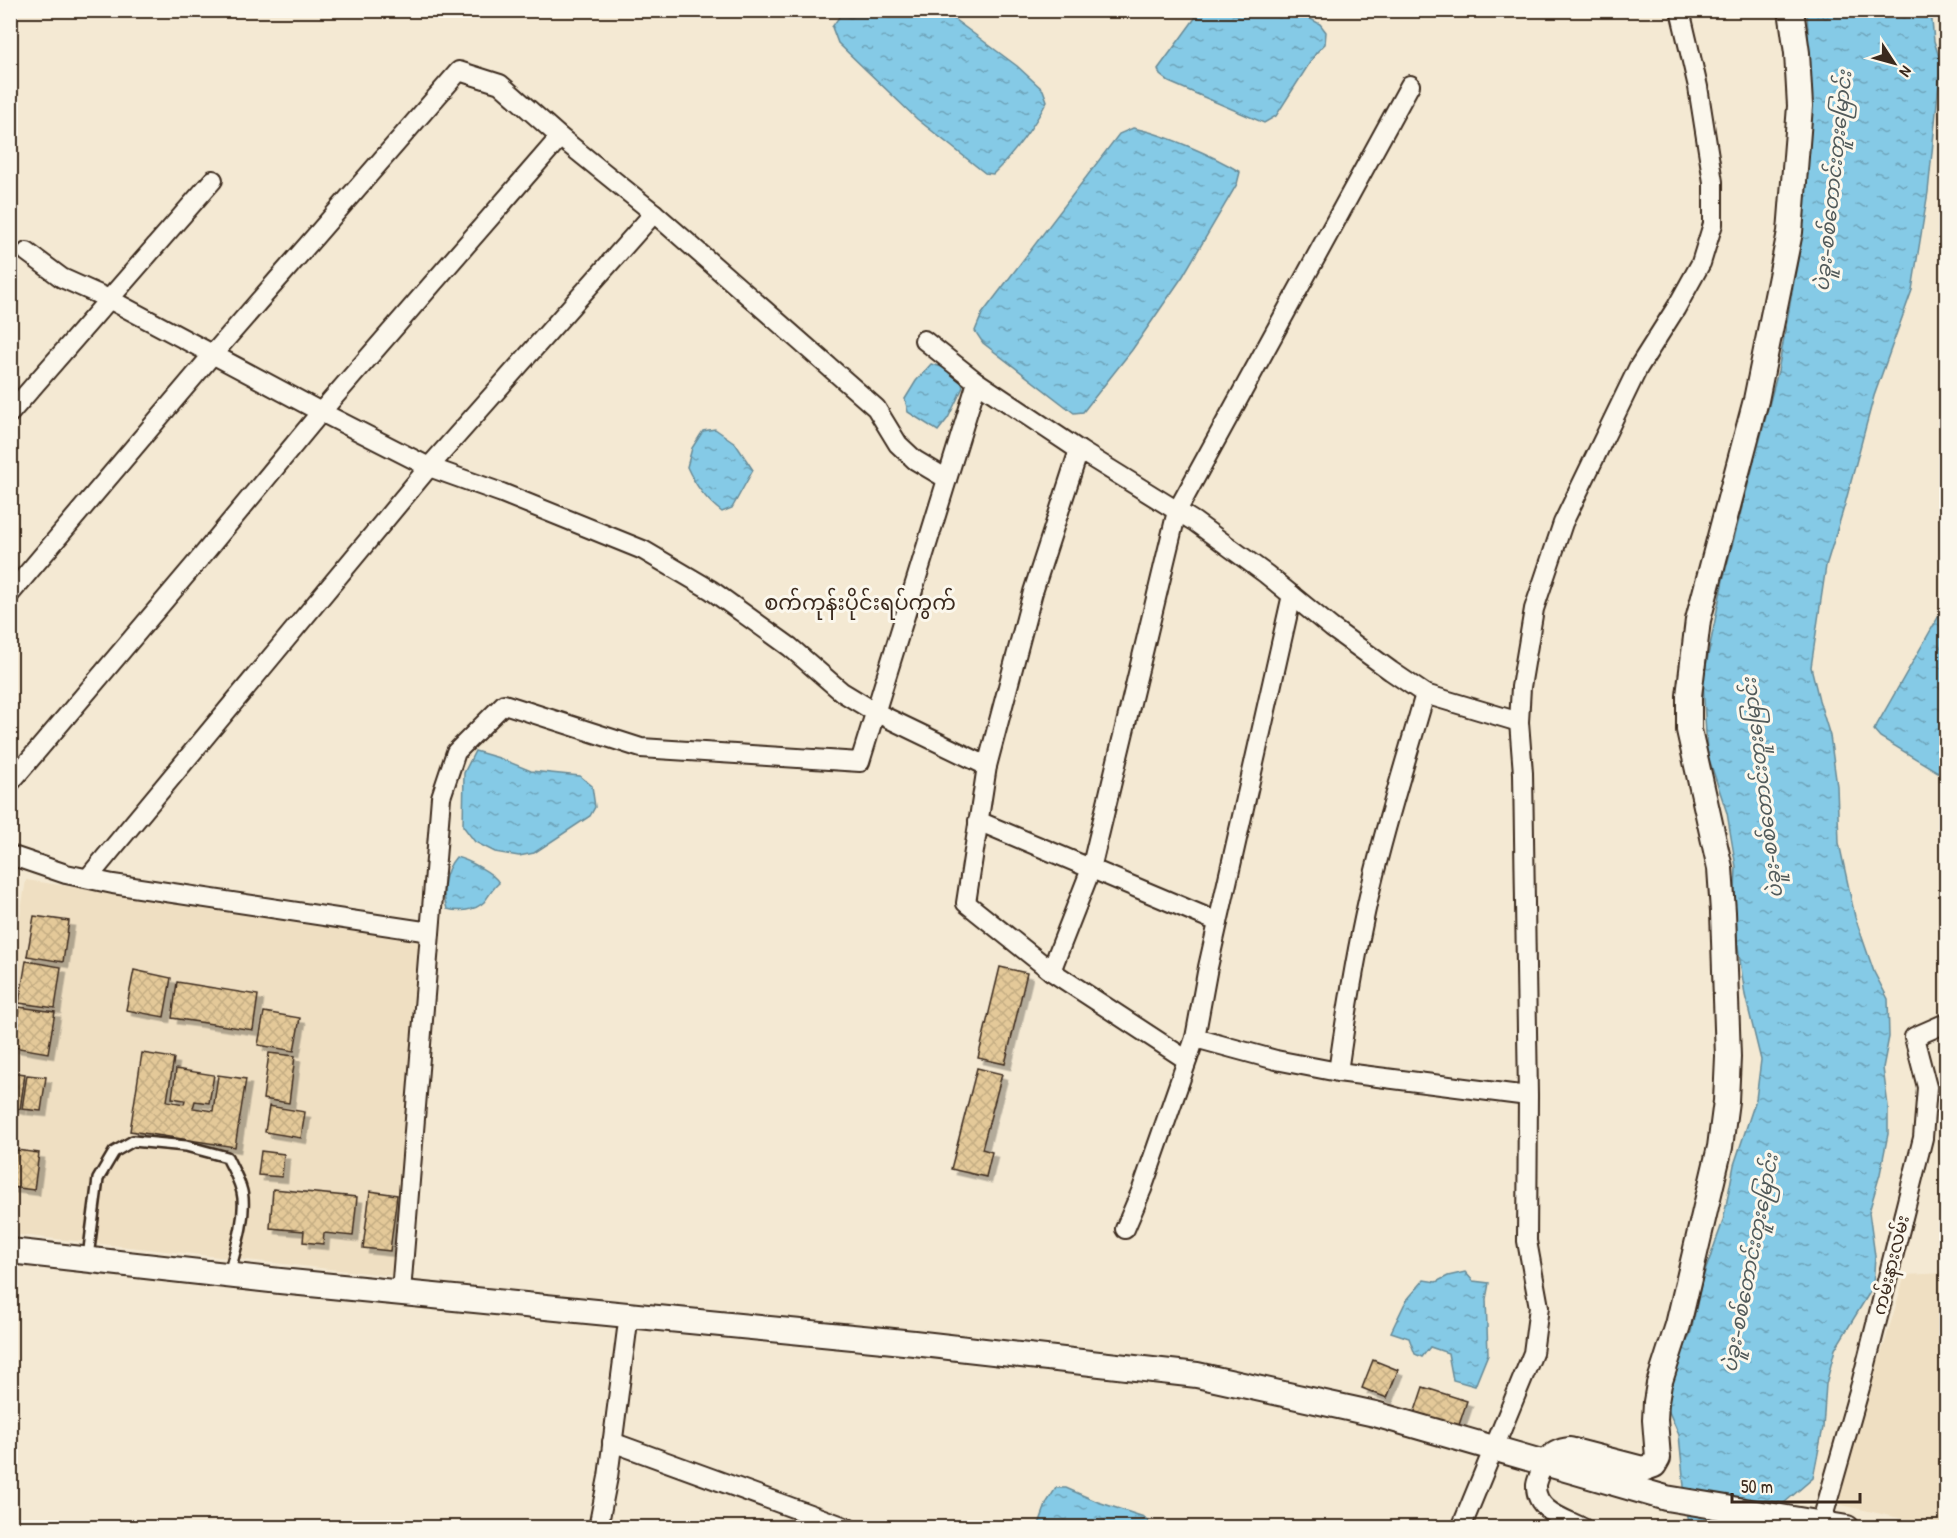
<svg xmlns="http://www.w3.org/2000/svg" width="1957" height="1538" font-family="'Patrick Hand','Noto Sans Myanmar',sans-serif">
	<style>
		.built { fill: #efdfc2 }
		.water { fill: url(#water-ripples); stroke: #678a96; stroke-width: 1.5 }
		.building { fill: url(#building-cross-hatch); stroke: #3b2a1e; stroke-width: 1.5; filter: url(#shadow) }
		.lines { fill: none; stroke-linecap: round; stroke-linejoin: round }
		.lane-casing { stroke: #3b2a1e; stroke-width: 14 }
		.street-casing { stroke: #3b2a1e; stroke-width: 22 }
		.secondary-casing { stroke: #3b2a1e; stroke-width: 28 }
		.lane { stroke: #fbf7ec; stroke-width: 9 }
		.street { stroke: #fbf7ec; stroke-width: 18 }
		.secondary { stroke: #fbf7ec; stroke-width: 24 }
		.labels { text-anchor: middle; stroke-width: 6; stroke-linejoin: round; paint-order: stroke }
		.street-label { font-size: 18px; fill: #3b2a1e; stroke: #fbf7ec }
		.water-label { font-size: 20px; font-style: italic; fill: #515a5a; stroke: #fbf7ec }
		.quarter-label { font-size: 21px; fill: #3b2a1e; stroke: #fbf7ec }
	</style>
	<defs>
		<pattern id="water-ripples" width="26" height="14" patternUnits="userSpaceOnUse" patternTransform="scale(1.5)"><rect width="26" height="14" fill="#85cae6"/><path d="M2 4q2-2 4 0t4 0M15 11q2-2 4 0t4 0" fill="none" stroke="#6ea4ba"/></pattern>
		<pattern id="building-cross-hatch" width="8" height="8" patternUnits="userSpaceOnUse" patternTransform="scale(1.5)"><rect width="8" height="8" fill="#e4c999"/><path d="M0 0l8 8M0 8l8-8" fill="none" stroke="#c4ad83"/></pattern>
		<filter id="shadow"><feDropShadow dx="5.5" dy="5.5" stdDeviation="0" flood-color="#0004"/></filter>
	</defs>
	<rect width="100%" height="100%" fill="#f4e9d3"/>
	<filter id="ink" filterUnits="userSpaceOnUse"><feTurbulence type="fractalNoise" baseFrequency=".0167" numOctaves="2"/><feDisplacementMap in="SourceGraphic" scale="12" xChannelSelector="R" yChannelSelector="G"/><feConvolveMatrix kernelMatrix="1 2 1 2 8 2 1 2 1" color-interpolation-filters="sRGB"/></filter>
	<g filter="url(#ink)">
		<!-- built -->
		<g class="built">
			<path d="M26 880 422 939 394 1276 11 1234V970Z"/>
			<path d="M1946 1273V1527H1939L1820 1500 1856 1423 1885 1342 1905 1275Z"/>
		</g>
		<!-- water -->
		<g class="water">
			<path d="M844 10 943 11 1017 66 1043 90 1047 101C1035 125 1013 155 993 174L985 173 917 119 838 43 832 27Z"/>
			<path d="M1201 10 1296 11 1320 24 1326 32 1325 44 1316 53 1276 116 1264 123 1169 82 1160 75 1158 69Z"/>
			<path d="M1807 11H1931L1934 41 1941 63 1928 192 1912 290 1874 396 1845 504 1826 566 1811 667 1819 700 1830 736 1837 786 1839 843 1855 917 1874 972 1888 999 1889 1037 1883 1068 1888 1106V1134L1880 1174 1869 1212 1875 1256 1873 1287 1835 1349 1826 1384 1823 1428 1813 1478 1784 1503 1783 1527H1688L1679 1435 1666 1405 1672 1375 1691 1332 1702 1280 1723 1221 1734 1165 1756 1099 1761 1060 1745 995 1734 919 1736 867 1727 813 1707 753 1703 681 1723 580 1778 371 1802 237 1810 83Z"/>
			<path d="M1133 128C1164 134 1214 156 1240 172L1237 184 1183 276 1132 350 1083 412 1074 413 983 343 975 331 982 314 1119 134Z"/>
			<path d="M931 364 946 368 960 377 963 387 948 418 938 431 908 412 905 399 916 381Z"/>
			<path d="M715 429 735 443 753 470 732 508 722 512C706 500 695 485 687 467L692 448 703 431Z"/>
			<path d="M1946 607V777L1880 737 1874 730 1940 614Z"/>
			<path d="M475 751 499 758 531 771 580 776 592 786 595 807 590 816 534 853 519 856 495 852 475 842 463 826 464 773Z"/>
			<path d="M456 857C468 860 494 873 499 883 492 889 489 896 484 902 475 911 459 912 447 909 441 891 444 871 456 857Z"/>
			<path d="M1465 1272 1473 1281 1489 1283 1486 1299 1488 1354 1475 1386 1453 1380 1448 1353 1430 1347 1422 1357 1415 1354 1409 1338 1391 1332 1406 1301 1424 1280 1436 1282 1448 1276Z"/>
			<path d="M1056 1488H1066L1098 1502 1144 1517 1148 1521 1147 1527H1038L1047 1502Z"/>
		</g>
		<!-- building -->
		<g class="building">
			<path d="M34 916 69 921 63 962 27 956Z"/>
			<path d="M26 961 61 967 55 1008 19 1003Z"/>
			<path d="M1000 967 1027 973 1005 1064 978 1058Z"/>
			<path d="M134 970 171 978 164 1017 126 1010Z"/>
			<path d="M177 982 258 995 253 1030 172 1018Z"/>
			<path d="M19 1007 55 1012 48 1053 13 1047Z"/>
			<path d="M264 1012 300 1018 294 1051 258 1045Z"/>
			<path d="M142 1053 174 1058 167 1101 184 1104 185 1100 172 1098 176 1069 214 1075 209 1103 195 1101 193 1108 213 1111 218 1075 246 1079 235 1147 130 1131Z"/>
			<path d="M269 1053 295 1056 289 1103 263 1099Z"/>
			<path d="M977 1068 1002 1074 982 1149 992 1152 986 1177 951 1169Z"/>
			<path d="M10 1072 25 1074 20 1109 10 1107Z"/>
			<path d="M27 1075 46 1077 41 1111 22 1109Z"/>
			<path d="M269 1106 305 1112 301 1138 265 1132Z"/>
			<path d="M16 1150 39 1153 34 1190 11 1187Z"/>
			<path d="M261 1151 284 1154 282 1177 258 1175Z"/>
			<path d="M273 1189 357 1197 353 1236 324 1233 323 1244 303 1242 304 1231 270 1228Z"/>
			<path d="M370 1191 397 1195 390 1251 363 1248Z"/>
			<path d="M1373 1360 1398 1370 1387 1398 1362 1388Z"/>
			<path d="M1423 1387 1467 1401 1458 1428 1414 1414Z"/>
		</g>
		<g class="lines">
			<defs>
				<path id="lane" d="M88 1257 98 1179 114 1152 133 1141 186 1146 227 1157C233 1170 242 1184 243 1198 245 1223 235 1250 229 1274"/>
				<g id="street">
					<path d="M27 252 62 278 109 299 321 412 429 467 502 493 643 550 711 590 790 647 842 692 875 712 987 766"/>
					<path d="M924 340 977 382 1079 450 1195 522 1266 574 1332 628 1391 671 1425 694 1519 722"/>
					<path d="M10 413 213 180"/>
					<path d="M1079 450 1033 592 987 766 966 903 1051 971 1187 1060"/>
					<path d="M10 594 213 354 459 71 500 84 560 137 654 213 876 408 898 444 915 460 947 479"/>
					<path d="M10 783 202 556 321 412 560 137"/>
					<path d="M978 821 1218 922"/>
					<path d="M10 855 66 874 113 884 430 932"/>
					<path d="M88 878 429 467 654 213"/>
					<path d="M1051 971 1091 869 1177 511 1410 85"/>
					<path d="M1195 1038 1276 1060 1338 1072 1528 1096"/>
					<path d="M1338 1072C1347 1008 1357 945 1372 883 1387 819 1407 757 1425 694"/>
					<path d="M1125 1229 1142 1189 1195 1038 1208 967 1292 595"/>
					<path d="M401 1292 441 797 456 752 504 704 641 748 860 762 977 382"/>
					<path d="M612 1442 848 1528"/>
					<path d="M1544 1463C1542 1470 1537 1478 1536 1485 1535 1511 1564 1518 1583 1528"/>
					<path d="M1821 1524 1861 1384 1923 1138 1927 1087 1914 1037 1946 1023"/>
					<path d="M598 1528 608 1477 629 1314"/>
					<path d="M1461 1528 1533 1353 1539 1307 1527 1241 1528 1096 1523 773 1519 722 1521 687 1534 609 1563 523 1638 368 1676 308 1701 263 1713 224V182L1698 87 1680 10"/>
				</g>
				<g id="secondary">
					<path d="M10 1251 280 1281 914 1343 1197 1375 1375 1414 1666 1498 1847 1528"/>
					<path d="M1544 1463C1553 1455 1559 1451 1570 1450L1643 1469 1654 1465 1658 1458 1655 1420 1656 1402 1659 1384 1678 1325 1720 1147 1726 1101 1728 1057 1723 912 1720 868 1689 730V696L1698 620 1756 400 1790 232 1800 106 1797 53 1791 10"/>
				</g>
			</defs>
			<!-- lane casing -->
			<use href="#lane" class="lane-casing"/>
			<!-- street casing -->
			<use href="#street" class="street-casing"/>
			<!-- secondary casing -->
			<use href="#secondary" class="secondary-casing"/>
			<!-- lane -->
			<use href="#lane" class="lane"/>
			<!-- street -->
			<use href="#street" class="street"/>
			<!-- secondary -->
			<use href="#secondary" class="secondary"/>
		</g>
	</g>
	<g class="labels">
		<!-- street labels -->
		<g class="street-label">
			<text transform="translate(1891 1265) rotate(-76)" y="6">ကမ်းနားလမ်း</text>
		</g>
		<!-- water labels -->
		<g class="water-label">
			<text transform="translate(1833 181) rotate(-84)" y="7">ပဲခူး-စစ်တောင်းတူးမြောင်း</text>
			<text transform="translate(1762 788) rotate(-97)" y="7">ပဲခူး-စစ်တောင်းတူးမြောင်း</text>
			<text transform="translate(1750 1263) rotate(-79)" y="7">ပဲခူး-စစ်တောင်းတူးမြောင်း</text>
		</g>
		<!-- quarter labels -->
		<g class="quarter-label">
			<text x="860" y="610">စက်ကုန်းပိုင်းရပ်ကွက်</text>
		</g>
	</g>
	<!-- margin -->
	<rect width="1957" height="1538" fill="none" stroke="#fbf7ec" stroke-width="36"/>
	<rect x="18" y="18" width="1921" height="1502" fill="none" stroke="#3b2a1e" stroke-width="2" filter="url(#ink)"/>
	<!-- north arrow -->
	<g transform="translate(1894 63) rotate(126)" stroke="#fbf7ec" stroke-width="4.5" paint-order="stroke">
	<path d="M0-4.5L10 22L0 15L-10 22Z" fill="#3b2a1e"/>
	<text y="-9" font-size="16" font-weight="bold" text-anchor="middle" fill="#3b2a1e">N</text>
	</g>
	<!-- scale -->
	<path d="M1732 1493v9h128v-9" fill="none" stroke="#3b2a1e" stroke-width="3"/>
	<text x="1741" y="1493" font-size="18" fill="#3b2a1e" stroke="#fbf7ec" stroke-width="4.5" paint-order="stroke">50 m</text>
</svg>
